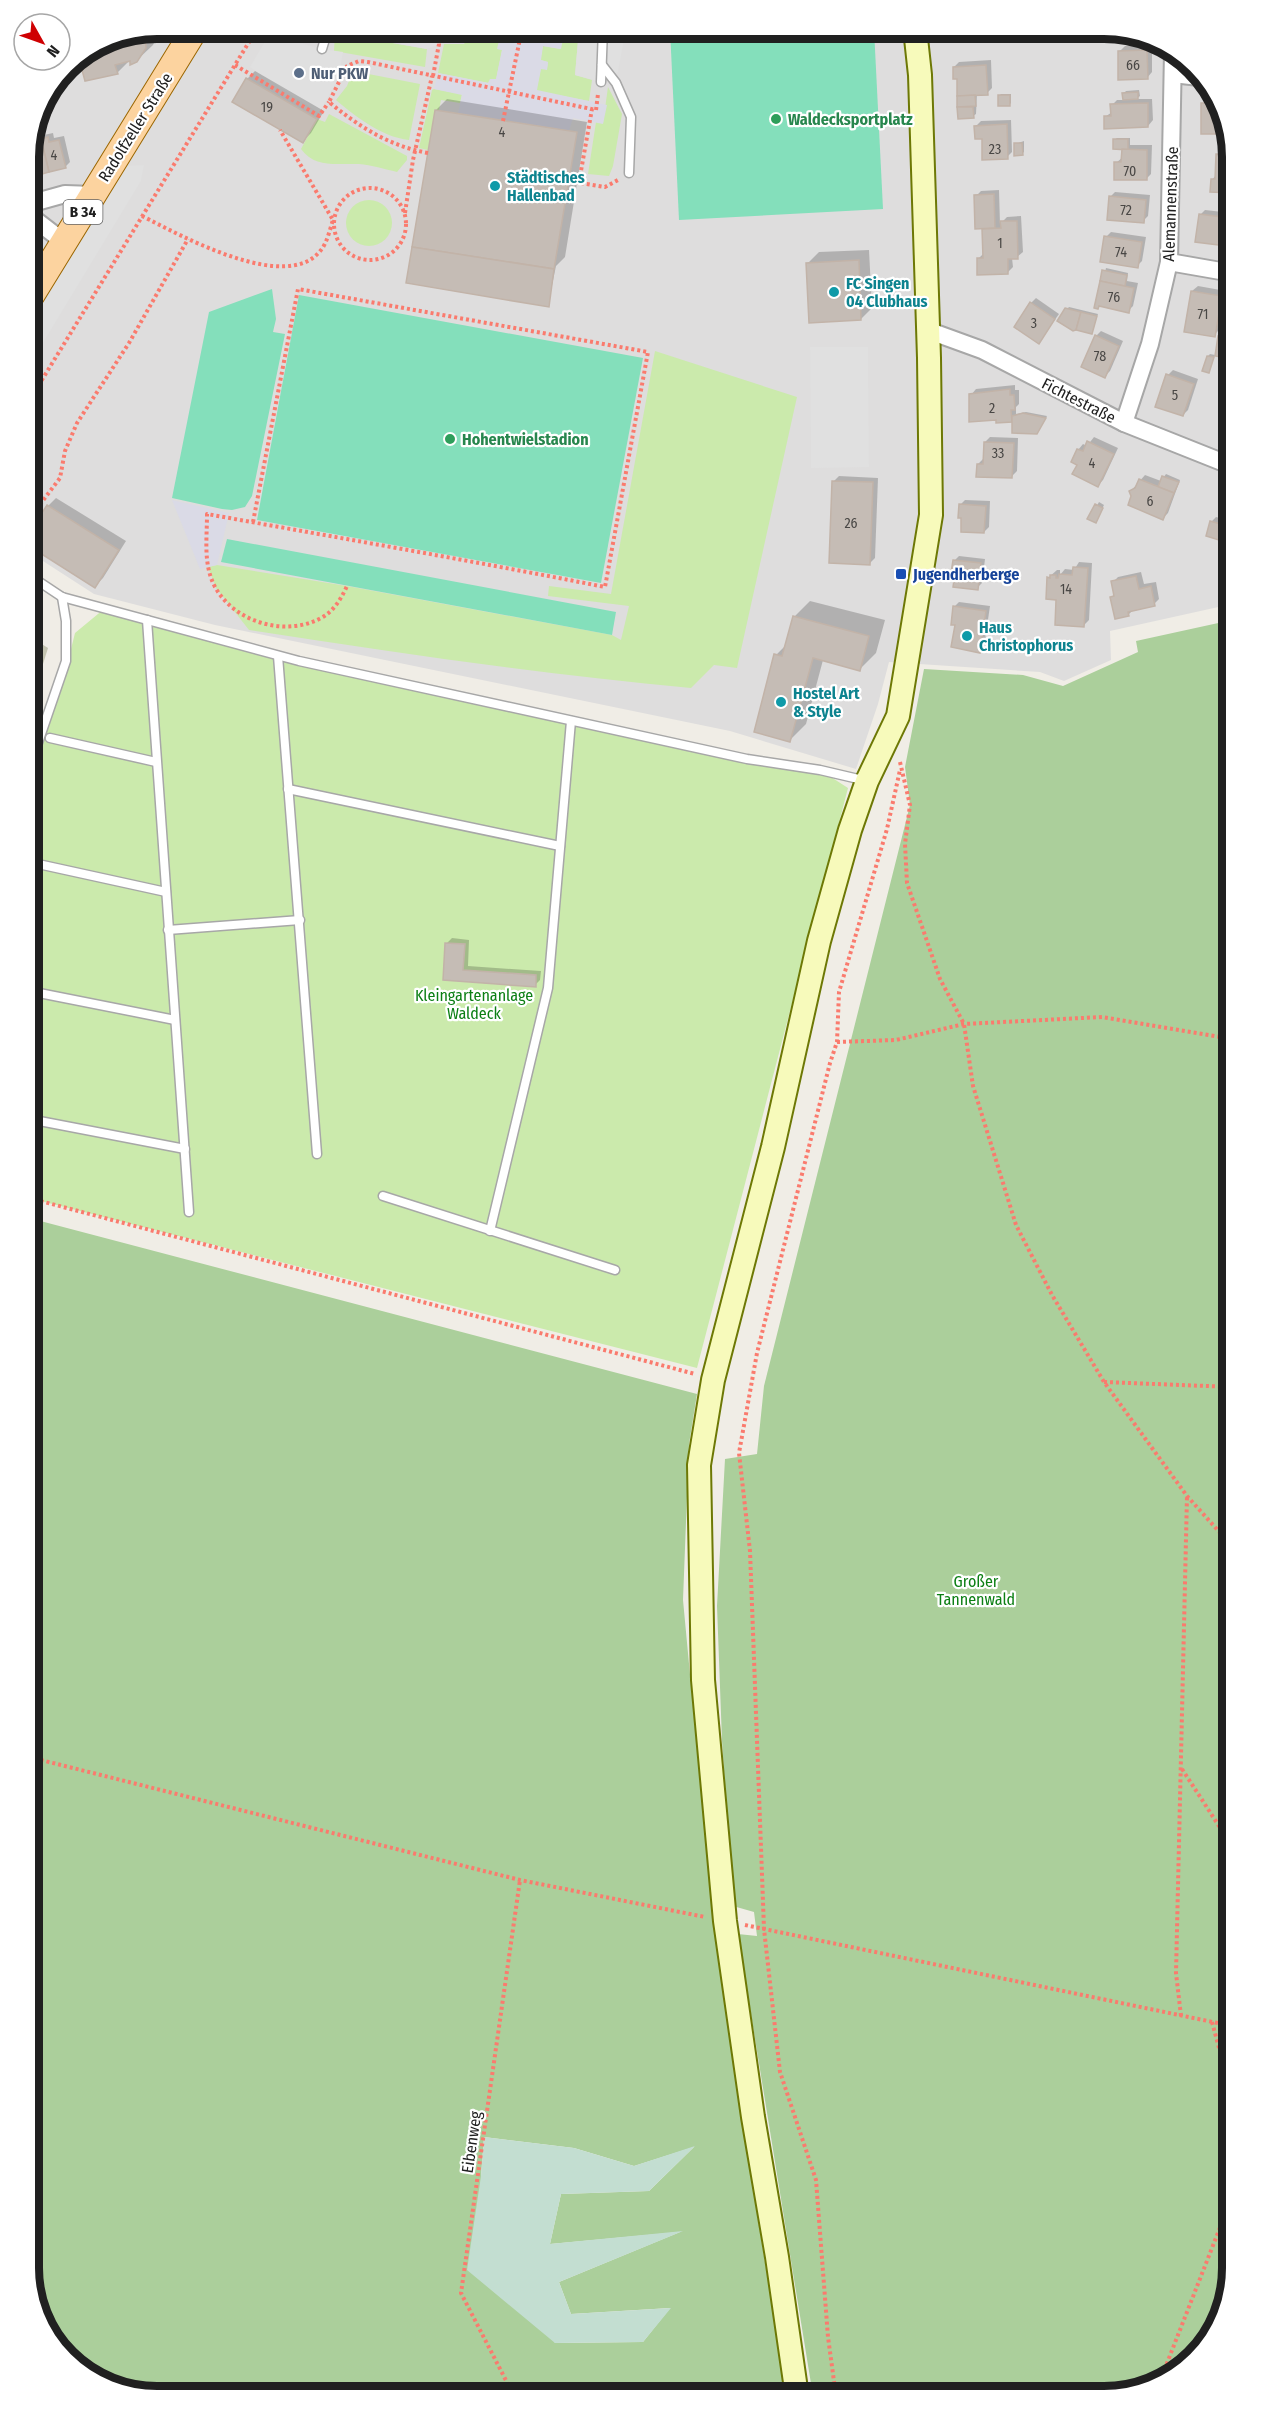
<svg xmlns="http://www.w3.org/2000/svg" width="1261" height="2425" font-family="'Fira Sans Condensed',sans-serif">
	<style>
		.residential { fill: #dedddd }
		.construction { fill: #c5c5b1 }
		.grass { fill: #cbeaac }
		.forest { fill: #abcf9b; fill-rule: evenodd }
		.wetland { fill: #c3ded1 }
		.pitch { fill: #84dfbb }
		.parking { fill: #e0e0e0 }
		.plaza { fill: #dadae6 }
		.shadow { fill: #0003 }
		.building { fill: #c5bcb5; stroke: #c2b3a8; stroke-width: 1.5 }
		.lines { fill: none; stroke-linecap: round; stroke-linejoin: round }
		.service-casing { stroke: #a7a7a7; stroke-width: 11 }
		.minor-casing { stroke: #a7a7a7; stroke-width: 20 }
		.secondary-casing { stroke: #6d7805; stroke-width: 26 }
		.primary-casing { stroke: #9b6600; stroke-width: 28 }
		.path { stroke: #fa7b6e; stroke-width: 4; stroke-dasharray: 3 3; stroke-linecap: butt }
		.service { stroke: #fff; stroke-width: 8 }
		.minor { stroke: #fff; stroke-width: 16 }
		.secondary { stroke: #f7fabb; stroke-width: 22 }
		.primary { stroke: #fcd39f; stroke-width: 26 }
		.service-dot { fill: #5c6f8a; stroke: #fff; stroke-width: 2 }
		.leisure-dot { fill: #2e9e5b; stroke: #fff; stroke-width: 2 }
		.culture-dot { fill: #0f9aa8; stroke: #fff; stroke-width: 2 }
		.transit-dot { fill: #1a4fb4; stroke: #fff; stroke-width: 2 }
		.labels { text-anchor: middle; stroke-width: 4.5; stroke-linejoin: round; paint-order: stroke }
		.number-label { font-size: 14px; fill: #494745 }
		.shield { fill: #fff; stroke: #636363; stroke-width: 1.5 }
		.shield-label { font-size: 15px; font-weight: bold; fill: #202020 }
		.service-label { font-size: 16px; font-weight: bold; fill: #4e5e75; stroke: #fff; text-anchor: start }
		.leisure-label { font-size: 16px; font-weight: bold; fill: #27864d; stroke: #fff; text-anchor: start }
		.street-label { font-size: 16px; fill: #202020; stroke: #fff }
		.culture-label { font-size: 16px; font-weight: bold; fill: #0d838f; stroke: #fff; text-anchor: start }
		.transit-label { font-size: 16px; font-weight: bold; fill: #164399; stroke: #fff; text-anchor: start }
		.park-label { font-size: 16px; fill: #0c7f14; stroke: #fff }
		.rim { fill: none; stroke: #202020; stroke-width: 8 }
	</style>
	<rect width="100%" height="100%" fill="#f0ede6"/>
	<!-- residential -->
	<path class="residential" d="M157 29H1112L1182 55 1223 108 1232 157V604L1110 631 1111 660 1064 681 1040 672 889 662 878 704 856 769 730 731 215 625 94 594 29 552V149L42 101 66 66 108 38Z"/>
	<!-- construction -->
	<path class="construction" d="M29 636 48 648 29 709Z"/>
	<!-- grass -->
	<g class="grass">
		<path d="M471 29H505L504 33H501L498 49 502 50 496 80 489 83 438 73 444 44H464Z"/>
		<path d="M565 29H579L575 75 592 80 589 101 536 91 541 68 547 69 548 62 540 60 543 46 560 49Z"/>
		<path d="M335 33 427 49 425 67 334 51Z"/>
		<path d="M353 71 420 84 409 140C382 137 356 117 336 100L347 86Z"/>
		<path d="M608 87 622 114 613 166 609 176 588 174 596 122 603 123Z"/>
		<path d="M434 89 462 94 460 103 441 100 439 110H435L428 150 419 148 432 90Z"/>
		<path d="M329 114 407 156V160L397 172C385 169 371 165 359 164 337 163 316 169 301 149L317 119 325 122Z"/>
		<circle cx="369" cy="223" r="23"/>
		<path d="M655 351 797 397 737 668 714 665 691 688C543 674 395 653 249 630L216 588 208 567 217 565 347 586 612 635 621 640 629 606 548 596 549 586 611 594Z"/>
		<path d="M104 609 299 661 820 770 848 788 697 1368 29 1198V765L69 657 75 633Z"/>
	</g>
	<!-- forest -->
	<g class="forest">
		<path d="M1232 620V2268L1211 2339 1153 2387 1104 2396H813L738 1934 757 1936 754 1912 733 1906 722 1741 717 1606 725 1459 757 1454 764 1386 910 805 905 767 924 669 1023 675 1063 686 1138 652 1136 641Z"/>
		<path d="M29 1218 697 1394 689 1444 683 1600 712 1909 739 2104 787 2396H149L85 2375 38 2317 29 2268ZM484 2137 574 2148 634 2166 694 2147 649 2191 561 2194 550 2244 680 2232 559 2282 571 2314 670 2308 643 2342 555 2343 481 2176Z"/>
	</g>
	<!-- wetland -->
	<path class="wetland" d="M484 2137 574 2148 634 2166 695 2146 649 2191 561 2194 550 2244 683 2231 559 2282 571 2314 671 2308 643 2342 555 2343 467 2270 481 2176Z"/>
	<!-- pitch -->
	<g class="pitch">
		<path d="M670 29H874L883 209 679 220Z"/>
		<path d="M272 289 276 319 273 332 285 334 252 496 245 507 232 510 222 509 172 498 209 312Z"/>
		<path d="M299 295 643 358 601 583 257 520Z"/>
		<path d="M227 539 616 612 612 635 221 562Z"/>
	</g>
	<!-- parking -->
	<g class="parking">
		<path d="M313 29H471L464 44H439L427 49Z"/>
		<path d="M579 29H626L618 72 601 82 575 75Z"/>
		<path d="M269 35 322 49 343 52 338 79 319 113 250 67Z"/>
		<path d="M144 165 141 181 29 366V299L111 167Z"/>
		<path d="M810 347H868L869 467 811 468Z"/>
	</g>
	<!-- plaza -->
	<g class="plaza">
		<path d="M505 29H565L561 49 543 46 541 60 548 62 547 70 541 69 537 90 607 105 603 124 573 118 569 131 458 113 462 95 434 89 438 73 488 83 490 79H496L502 50 497 49 501 32 504 33Z"/>
		<path d="M172 500 229 513 217 565 200 569Z"/>
	</g>
	<!-- shadow -->
	<g class="shadow">
		<path d="M161 29 153 45 136 61 131 59 117 73 108 38Z"/>
		<path d="M957 29H986V32L981 37 968 31H957Z"/>
		<path d="M1108 29H1112L1129 35 1109 37Z"/>
		<path d="M1152 45V72L1147 78 1120 51 1125 46Z"/>
		<path d="M991 60 992 88 987 93H977L976 114 973 116 959 117 958 77 954 67 959 62Z"/>
		<path d="M66 67 67 72 54 84Z"/>
		<path d="M255 71 324 111 311 133 303 141 247 79Z"/>
		<path d="M1139 90 1140 96 1136 99H1152L1153 120 1148 126 1105 117 1112 112V105L1117 100H1124V93L1126 91Z"/>
		<path d="M1001 94H1011V103L1009 105 999 96Z"/>
		<path d="M1215 98 1223 108 1202 104 1208 99Z"/>
		<path d="M447 99 587 122 565 257 556 266 548 305 436 110Z"/>
		<path d="M1011 120 1012 152 1007 157 976 126 981 121Z"/>
		<path d="M53 133 54 138 64 136 70 162 65 167 29 176 30 144 34 143 39 136Z"/>
		<path d="M1117 138H1130V145H1152L1151 174 1146 179 1116 163 1123 157V150L1114 140Z"/>
		<path d="M1024 141V152L1022 154 1015 144Z"/>
		<path d="M1222 150H1231L1232 191H1212V180L1216 175 1217 155Z"/>
		<path d="M999 190 1000 224 1007 217 1021 216 1023 252 1017 257 1012 258 1013 267 1008 272 978 259 984 253 983 227 976 196 981 191Z"/>
		<path d="M1115 192 1150 195 1148 216 1143 221 1110 197Z"/>
		<path d="M1205 210 1232 213 1231 239 1226 244 1200 215Z"/>
		<path d="M1111 232 1146 237 1142 261 1137 266 1106 237Z"/>
		<path d="M869 250 872 308 861 319 808 263 819 252Z"/>
		<path d="M1106 268 1128 273 1127 281 1138 283 1133 306 1128 311 1100 305 1096 307Z"/>
		<path d="M1198 286 1226 291 1219 330 1214 335 1192 291Z"/>
		<path d="M1036 298 1059 314 1039 342 1031 303Z"/>
		<path d="M1069 307 1098 314 1091 333 1067 309Z"/>
		<path d="M1101 331 1123 341 1110 371 1105 376 1096 336Z"/>
		<path d="M1222 335 1232 337V357L1217 355Z"/>
		<path d="M1210 354 1215 355 1209 372 1208 356Z"/>
		<path d="M1173 370 1198 379 1188 410 1183 415 1168 375Z"/>
		<path d="M1015 385V390H1019V404L1016 407V414L1026 412 1047 416 1039 430 1013 419 1011 421 997 418 971 395 976 389Z"/>
		<path d="M990 437 1018 438 1017 471 1012 476 978 464 983 459 985 442Z"/>
		<path d="M1094 437 1118 448 1103 480 1098 485 1079 464 1078 450 1083 444 1087 446Z"/>
		<path d="M1166 474 1180 480 1168 513 1163 518 1133 496 1131 491 1145 475 1161 481Z"/>
		<path d="M839 476 878 478 875 558 870 563 834 481Z"/>
		<path d="M56 498 126 541 103 578 95 586 29 545V536L48 506Z"/>
		<path d="M965 500 990 501 989 527 984 532 960 505Z"/>
		<path d="M1099 502 1104 505 1097 519H1089Z"/>
		<path d="M1232 511V542L1207 535 1211 522 1216 517 1227 520Z"/>
		<path d="M959 556 985 559 982 583 977 588 957 572 954 561Z"/>
		<path d="M1079 562 1092 563 1089 620 1084 625 1058 598 1048 578 1057 570H1060V575L1065 569 1074 570Z"/>
		<path d="M1141 572 1144 584 1156 582 1159 599 1154 604 1134 609 1128 615 1112 597 1115 593 1113 582 1118 577Z"/>
		<path d="M810 601 885 620 876 653 860 669 823 660 806 724 790 740 776 655 787 644 794 617Z"/>
		<path d="M959 602 990 606 984 647 979 652 956 624 954 607Z"/>
		<path d="M452 938 469 940 468 966 541 971 540 980 535 985 444 979 447 943Z"/>
	</g>
	<!-- building -->
	<g class="building">
		<path d="M955 29H981L982 39H967L966 32 955 33Z"/>
		<path d="M1107 29 1129 35V37L1107 38Z"/>
		<path d="M145 31 146 48 137 62 130 65V61L115 65 118 74 85 81 82 70 79 71 76 59 108 38Z"/>
		<path d="M1147 50 1148 79 1118 80V51Z"/>
		<path d="M986 65 988 95 957 96V79H953V67Z"/>
		<path d="M246 78 317 119 303 143 232 102Z"/>
		<path d="M1138 92V99L1123 100 1122 93Z"/>
		<path d="M975 95 976 106 957 107V96Z"/>
		<rect x="998" y="95" width="12" height="11"/>
		<path d="M1148 103V127L1104 129V116H1111L1110 104Z"/>
		<path d="M1201 103H1219L1223 108 1228 134H1201Z"/>
		<path d="M957 107H973L974 118 958 119Z"/>
		<path d="M435 110 577 132 554 269 412 247Z"/>
		<path d="M1007 124 1008 159 982 160V139H975L974 126Z"/>
		<path d="M48 137 49 142 59 140 66 168 49 172 41 139Z"/>
		<path d="M41 139 49 172 32 177 29 149 34 146 32 141Z"/>
		<path d="M1113 139H1128V150L1113 149Z"/>
		<path d="M1014 143H1022L1023 155 1014 156Z"/>
		<path d="M1122 149 1147 150V180H1114V162H1121Z"/>
		<path d="M1216 154 1232 155V193L1210 192 1211 179H1215Z"/>
		<path d="M994 194 995 228 975 229 974 195Z"/>
		<path d="M1109 196 1146 200 1144 223 1107 220Z"/>
		<path d="M1199 214 1230 218 1226 246 1195 242Z"/>
		<path d="M1000 221H1017L1018 259H1008V274L977 275V258H983L982 229 1001 228Z"/>
		<path d="M1104 236 1142 242 1138 268 1100 262Z"/>
		<path d="M412 247 554 269 549 307 406 283Z"/>
		<path d="M859 260 861 320 809 323 806 263Z"/>
		<path d="M1102 270 1127 275 1125 286 1100 281Z"/>
		<path d="M1100 281 1134 288 1129 313 1099 306 1098 309 1094 308Z"/>
		<path d="M1191 291 1222 296 1215 337 1184 332Z"/>
		<path d="M1030 302 1055 319 1039 344 1014 327Z"/>
		<path d="M1065 308 1081 312 1076 330 1073 331 1057 321Z"/>
		<path d="M1081 312 1097 316 1092 334 1076 330Z"/>
		<path d="M1095 335 1119 346 1105 378 1081 367Z"/>
		<path d="M1218 336 1232 339V359L1215 356Z"/>
		<path d="M1207 356 1214 357 1209 373 1202 371Z"/>
		<path d="M1166 374 1194 384 1183 416 1155 407Z"/>
		<path d="M1010 389V395H1014L1015 410H1011L1012 422 996 423V420L969 422V394Z"/>
		<path d="M1023 413 1046 418 1037 434 1012 433V416Z"/>
		<path d="M1087 441 1114 454 1098 487 1072 474 1077 465 1071 462 1077 449 1083 451Z"/>
		<path d="M984 442 1014 443 1012 478 976 477 977 464H983Z"/>
		<path d="M1162 476 1179 482 1174 493 1158 487Z"/>
		<path d="M1139 479 1174 493 1163 520 1128 505 1131 496 1129 491 1135 488Z"/>
		<path d="M832 481 873 482 870 565 829 563Z"/>
		<path d="M959 504 986 506 984 533 961 532V518H958Z"/>
		<path d="M1095 504 1103 508 1096 523 1087 519Z"/>
		<path d="M47 505 119 550 95 588 29 546V533Z"/>
		<path d="M1228 513 1232 515V544L1206 536 1210 521 1224 525Z"/>
		<path d="M953 560 981 563 978 590 953 587 955 573H951Z"/>
		<path d="M1073 567 1088 568 1084 627 1055 625 1056 600 1046 599 1047 577 1050 578V575H1056V578H1058L1059 574 1072 575Z"/>
		<path d="M1136 576 1139 589 1151 586 1155 606 1128 612 1129 616 1115 619 1110 597 1114 596 1111 581Z"/>
		<path d="M953 606 986 611 980 653 951 647 955 625H951Z"/>
		<path d="M793 616 869 636 860 671 813 658 790 742 754 732 774 654 782 656Z"/>
		<path d="M445 943 465 944 463 970 536 975V987L443 980Z"/>
	</g>
	<g class="lines">
		<defs>
			<g id="service">
				<path d="M322 49 328 29"/>
				<path d="M602 65 616 83 631 117 629 173"/>
				<path d="M601 82 603 29"/>
				<path d="M29 575 62 597 299 661 747 759 820 770 867 781"/>
				<path d="M147 620 189 1212"/>
				<path d="M278 656 317 1154"/>
				<path d="M50 738 156 762"/>
				<path d="M29 769 66 661V621L62 597"/>
				<path d="M288 789 560 846"/>
				<path d="M29 862 166 892"/>
				<path d="M168 930 300 920"/>
				<path d="M29 991 175 1020"/>
				<path d="M29 1119 185 1149"/>
				<path d="M383 1196 615 1270"/>
				<path d="M490 1231 548 988 571 721"/>
			</g>
			<g id="minor">
				<path d="M1173 74 1199 77"/>
				<path d="M29 204 65 194 94 195"/>
				<path d="M29 215 64 242"/>
				<path d="M1169 262 1232 273"/>
				<path d="M927 330 982 350 1124 423 1232 466"/>
				<path d="M1124 423 1150 344 1169 262 1173 52"/>
			</g>
			<path id="secondary" d="M797 2396 777 2257 753 2117 725 1921 703 1680 699 1465 713 1380 773 1147 819 941 850 830 867 781 898 716 931 515 929 358 920 75 915 29"/>
			<path id="primary" d="M29 299 195 29"/>
		</defs>
		<!-- service casing -->
		<use href="#service" class="service-casing"/>
		<!-- minor casing -->
		<use href="#minor" class="minor-casing"/>
		<!-- secondary casing -->
		<use href="#secondary" class="secondary-casing"/>
		<!-- primary casing -->
		<use href="#primary" class="primary-casing"/>
		<!-- path -->
		<g class="path">
			<path d="M235 65 319 116 329 102"/>
			<path d="M433 76 439 44 438 33"/>
			<path d="M503 121 522 29"/>
			<path d="M428 153C389 146 358 126 329 102L347 66 359 61 368 62 596 110 598 94"/>
			<path d="M569 181 605 187 618 180"/>
			<path d="M579 182 592 109"/>
			<circle cx="370" cy="224" r="36"/>
			<path d="M405 213 413 160 432 76"/>
			<path d="M142 216C180 235 287 295 321 250 327 243 330 229 333 220L280 130"/>
			<path d="M29 401 257 29"/>
			<path d="M29 519 60 478 65 451 77 423 129 343 188 239"/>
			<path d="M253 522 298 289 648 352 605 587C473 561 340 538 207 514 207 540 203 564 215 587 235 623 286 637 321 618 334 611 341 599 347 586"/>
			<path d="M900 762 910 805 905 844 907 883 940 979 964 1024 973 1086 1016 1225 1052 1295 1104 1382 1187 1496 1232 1546"/>
			<path d="M837 1042 896 1040 964 1024 1102 1017 1232 1039"/>
			<path d="M29 1198 695 1374"/>
			<path d="M1104 1382 1232 1387"/>
			<path d="M29 1757 520 1880 705 1917"/>
			<path d="M1182 1769 1232 1846"/>
			<path d="M745 1925 1232 2026"/>
			<path d="M1181 2016 1176 1973 1187 1496"/>
			<path d="M1212 2022 1232 2096"/>
			<path d="M1160 2381 1230 2202 1232 2150"/>
			<path d="M514 2396 461 2293 520 1880"/>
			<path d="M836 2396 828 2337 816 2180 780 2072 764 1929 750 1551 739 1453 757 1353 830 1063 837 1042 839 992 887 829 900 770"/>
		</g>
		<!-- service -->
		<use href="#service" class="service"/>
		<!-- minor -->
		<use href="#minor" class="minor"/>
		<!-- secondary -->
		<use href="#secondary" class="secondary"/>
		<!-- primary -->
		<use href="#primary" class="primary"/>
	</g>
	<!-- markers -->
	<circle class="service-dot" cx="299" cy="73" r="6"/>
	<g class="leisure-dot">
		<circle cx="776" cy="119" r="6"/>
		<circle cx="450" cy="439" r="6"/>
	</g>
	<g class="culture-dot">
		<circle cx="495" cy="186" r="6"/>
		<circle cx="834" cy="292" r="6"/>
		<circle cx="967" cy="636" r="6"/>
		<circle cx="781" cy="702" r="6"/>
	</g>
	<rect class="transit-dot" x="895" y="568" width="12" height="12" rx="3"/>
	<g class="labels">
		<!-- number labels -->
		<g class="number-label">
			<text x="1133" y="70">66</text>
			<text x="267" y="112">19</text>
			<text x="502" y="137">4</text>
			<text x="995" y="154">23</text>
			<text x="54" y="160">4</text>
			<text x="1130" y="176">70</text>
			<text x="1126" y="215">72</text>
			<text x="1000" y="248">1</text>
			<text x="1121" y="257">74</text>
			<text x="1114" y="302">76</text>
			<text x="1203" y="319">71</text>
			<text x="1034" y="328">3</text>
			<text x="1100" y="361">78</text>
			<text x="1175" y="400">5</text>
			<text x="992" y="413">2</text>
			<text x="998" y="458">33</text>
			<text x="1092" y="468">4</text>
			<text x="1150" y="506">6</text>
			<text x="851" y="528">26</text>
			<text x="1066" y="594">14</text>
		</g>
		<!-- shield labels -->
		<rect class="shield" x="63.5" y="200" width="39" height="24" rx="4.5"/>
		<g class="shield-label">
			<text x="83" y="217">B 34</text>
		</g>
		<!-- service labels -->
		<g class="service-label">
			<text x="311" y="79">Nur PKW</text>
		</g>
		<!-- leisure labels -->
		<g class="leisure-label">
			<text x="788" y="125">Waldecksportplatz</text>
			<text x="462" y="445">Hohentwielstadion</text>
		</g>
		<!-- street labels -->
		<g class="street-label">
			<text transform="translate(135 127) rotate(-58)" y="6">Radolfzeller Straße</text>
			<text transform="translate(1170 204) rotate(-88)" y="6">Alemannenstraße</text>
			<text transform="translate(1079 400) rotate(27)" y="6">Fichtestraße</text>
			<text transform="translate(471 2142) rotate(-82)" y="6">Eibenweg</text>
		</g>
		<!-- culture labels -->
		<g class="culture-label">
			<text x="507" y="183">Städtisches<tspan x="507" dy="18">Hallenbad</tspan></text>
			<text x="846" y="289">FC Singen<tspan x="846" dy="18">04 Clubhaus</tspan></text>
			<text x="979" y="633">Haus<tspan x="979" dy="18">Christophorus</tspan></text>
			<text x="793" y="699">Hostel Art<tspan x="793" dy="18">&amp; Style</tspan></text>
		</g>
		<!-- transit labels -->
		<g class="transit-label">
			<text x="913" y="580">Jugendherberge</text>
		</g>
		<!-- park labels -->
		<g class="park-label">
			<text x="474" y="1001">Kleingartenanlage<tspan x="474" dy="18">Waldeck</tspan></text>
			<text x="976" y="1587">Großer<tspan x="976" dy="18">Tannenwald</tspan></text>
		</g>
	</g>
	<!-- crop -->
	<path d="M0 0H1261V2425H0ZM157 39H1104A118 118 0 0 1 1222 157V2268A118 118 0 0 1 1104 2386H157A118 118 0 0 1 39 2268V157A118 118 0 0 1 157 39Z" fill="#fff" fill-rule="evenodd"/>
	<path class="rim" d="M157 39H1104A118 118 0 0 1 1222 157V2268A118 118 0 0 1 1104 2386H157A118 118 0 0 1 39 2268V157A118 118 0 0 1 157 39Z"/>
	<!-- north arrow -->
	<g transform="translate(42 42) rotate(130)"><circle r="28" fill="#ffffff" stroke="#a6a6a6" stroke-width="1.5"/>
	<path d="M0-4.5L10 22L0 15L-10 22Z" fill="#cf0002"/>
	<text y="-9" font-size="16" font-weight="bold" text-anchor="middle" fill="#202020">N</text>
	</g>
</svg>
